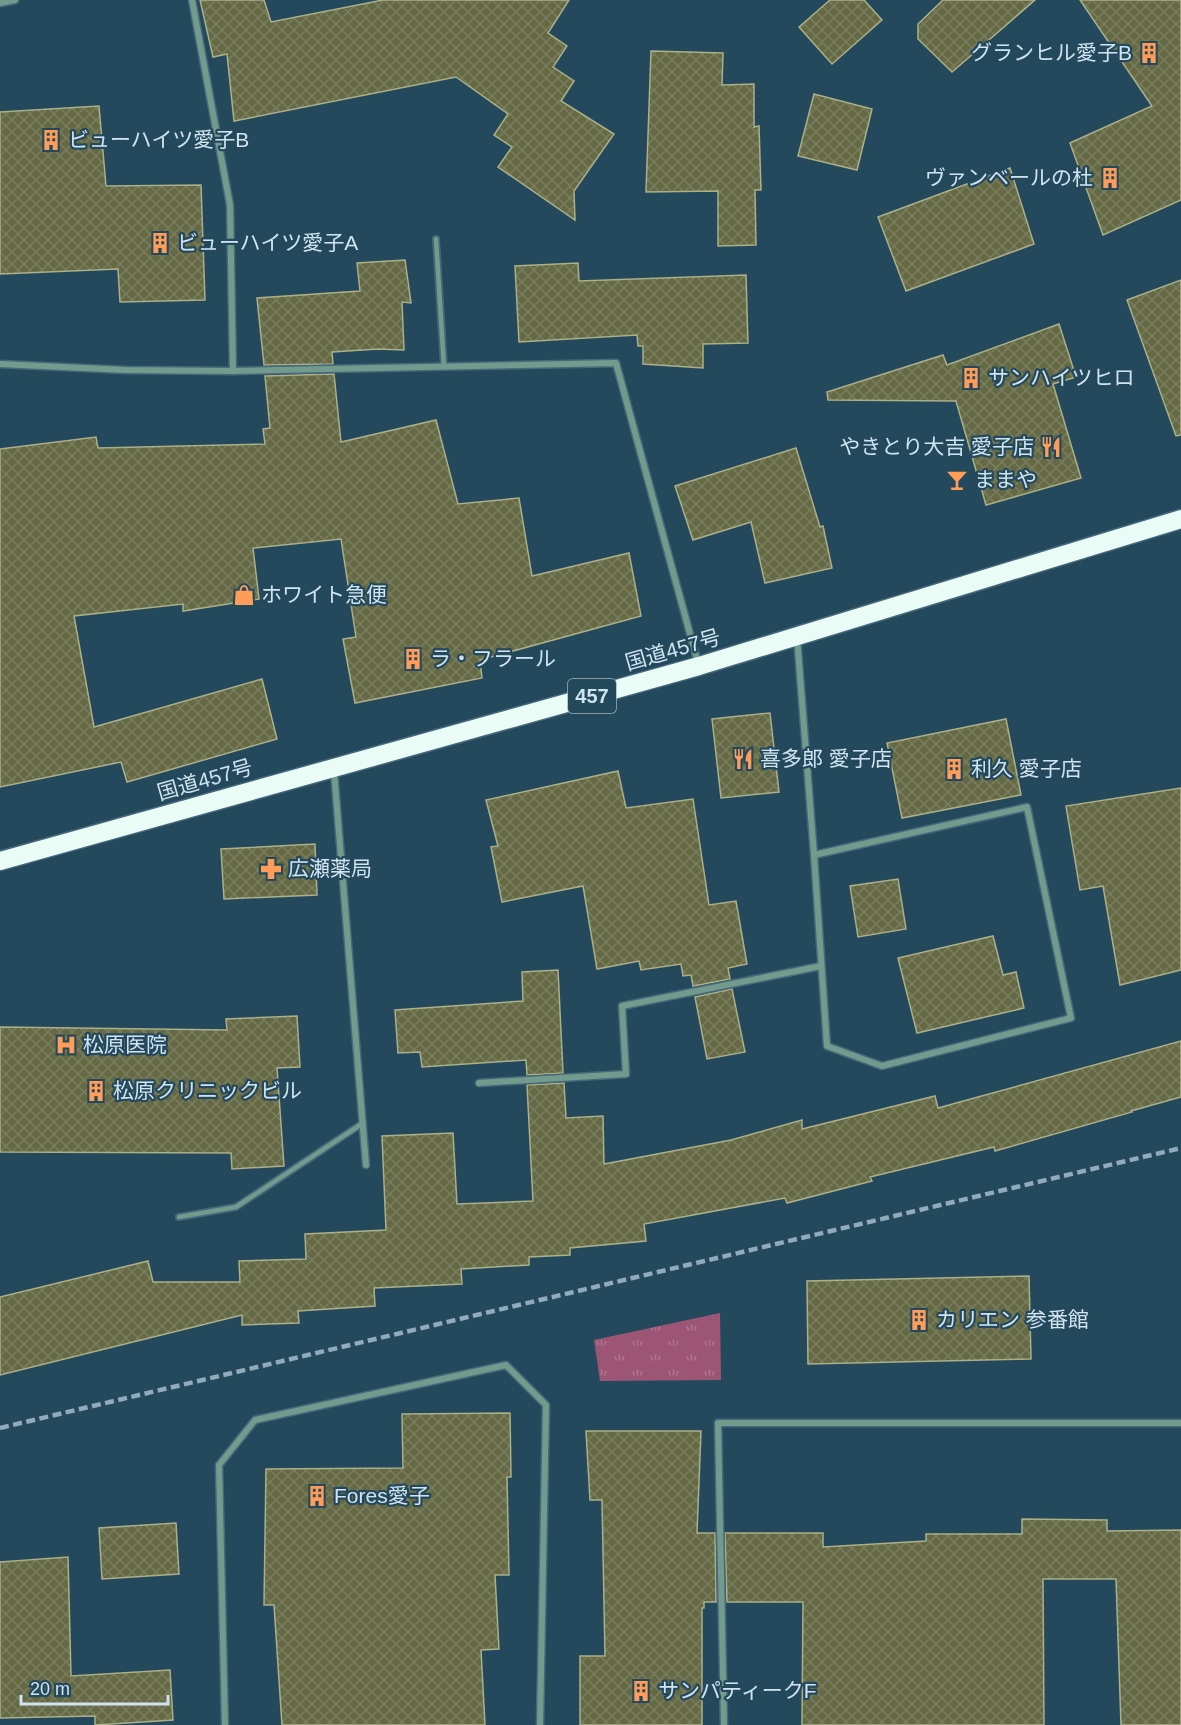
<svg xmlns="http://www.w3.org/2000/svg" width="1181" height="1725" font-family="Arial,'Noto Sans JP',sans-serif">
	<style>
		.grass { fill: url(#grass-tufts) }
		.building { fill: url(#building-cross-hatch); stroke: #abb089; stroke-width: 1.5 }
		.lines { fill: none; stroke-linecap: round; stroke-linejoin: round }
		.lane-casing { stroke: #46687a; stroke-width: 8 }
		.street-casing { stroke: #46687a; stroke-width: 9 }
		.highway-casing { stroke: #46687a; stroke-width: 21 }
		.lane { stroke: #729a8d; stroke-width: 4.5 }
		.street { stroke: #729a8d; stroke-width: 6 }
		.highway { stroke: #eafcf6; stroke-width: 18 }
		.rail { stroke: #91abba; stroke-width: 4.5; stroke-dasharray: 9 4.5; stroke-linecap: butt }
		.labels { text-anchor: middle; stroke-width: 4.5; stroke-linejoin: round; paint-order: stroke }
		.shield { fill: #24495c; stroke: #9cb6c4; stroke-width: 1.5 }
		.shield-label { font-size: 20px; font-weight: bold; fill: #d0e4f0 }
		.poi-label { font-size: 21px; fill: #d0e4f0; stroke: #24495c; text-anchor: start }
		.street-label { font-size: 21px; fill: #d0e4f0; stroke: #24495c }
	</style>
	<defs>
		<pattern id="grass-tufts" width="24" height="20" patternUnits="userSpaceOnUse" patternTransform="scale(1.5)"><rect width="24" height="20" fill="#9d5575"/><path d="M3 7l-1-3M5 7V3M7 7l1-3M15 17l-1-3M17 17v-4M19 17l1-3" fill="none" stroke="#ae7590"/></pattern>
		<pattern id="building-cross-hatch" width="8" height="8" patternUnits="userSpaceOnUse" patternTransform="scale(1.5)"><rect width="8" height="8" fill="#656944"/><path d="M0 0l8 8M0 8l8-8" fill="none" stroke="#7a7e5f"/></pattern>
	</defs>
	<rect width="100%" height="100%" fill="#24495c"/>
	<!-- grass -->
	<path class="grass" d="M720 1313 721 1380 600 1381 594 1340Z"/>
	<!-- building -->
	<g class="building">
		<path d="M200 0H264L271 22 383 0H569L548 33 567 46 553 67 574 81 561 101 614 134 574 191 575 220 498 167 512 147 494 135 508 114 456 77 234 121 227 54 213 57Z"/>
		<path d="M830 0H864L882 20 832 64 799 27Z"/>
		<path d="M943 0H1035L952 72 918 39V24Z"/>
		<path d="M1080 0H1181V200L1103 235 1070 143 1152 106Z"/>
		<path d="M651 51 723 53 722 85 754 84V127L759 126 761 190H755L756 245 718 246V191L646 192Z"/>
		<path d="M814 94 872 109 857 170 798 156Z"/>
		<path d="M99 106 106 186 201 185 205 300 120 302 118 269 0 274V112Z"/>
		<path d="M1010 168 1034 244 906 291 878 217Z"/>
		<path d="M405 260 411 303 402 302 404 350 378 349 332 352 333 364 264 365 257 298 360 291 357 263Z"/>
		<path d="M578 263 579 281 746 275 748 343 703 344V368L643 364V346H638L637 335 519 342 515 266Z"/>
		<path d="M1181 280V435L1176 436 1127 300Z"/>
		<path d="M1059 324 1076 377 1053 384 1081 478 986 505 956 401 828 400 827 392 943 355 947 365Z"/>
		<path d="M334 374 341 442 436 420 458 504 519 498 532 576 629 553 641 616 480 660 482 678 355 703 343 639 356 637 341 539 253 548 259 599 183 611V604L74 616 94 727 262 679 277 739 127 782 121 762 0 787V449L96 437 98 448 265 444 263 429 270 428 265 376Z"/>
		<path d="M796 448 820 527 823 526 832 568 765 583 751 522 693 540 675 486Z"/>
		<path d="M770 713 779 792 721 798 712 719Z"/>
		<path d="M1006 719 1021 795 902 818 887 743Z"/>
		<path d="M618 771 626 808 693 799 709 905 736 901 747 964 728 968 730 979 693 986 691 975 683 976 681 964 641 970 639 961 597 969 583 886 502 902 491 847 498 846 486 800Z"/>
		<path d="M1181 788V970L1120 985 1103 886 1080 890 1066 806Z"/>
		<path d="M315 844 317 895 224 899 221 849Z"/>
		<path d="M898 879 906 929 858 937 850 886Z"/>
		<path d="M993 936 1003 975 1016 972 1024 1008 917 1033 898 958Z"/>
		<path d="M558 970 563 1073 527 1075 526 1060 422 1067 420 1052 398 1053 395 1010 523 1001 522 972Z"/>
		<path d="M732 989 745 1052 707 1059 695 997Z"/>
		<path d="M297 1016 300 1067 277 1068 284 1166 232 1169 231 1153 0 1152V1027L227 1030 226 1019Z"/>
		<path d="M1181 1041V1097L1131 1111 1132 1112 995 1151 994 1147 870 1177 872 1181 787 1203 785 1198 644 1224 646 1241 570 1248V1255L529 1257V1265L461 1269 462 1284 374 1288 375 1306 298 1311 299 1323 242 1325V1315L0 1375V1297L148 1261 153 1282H240L239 1261 306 1259 305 1234 386 1230 382 1136 453 1133 457 1204 533 1201 527 1085 564 1083 566 1118 603 1116 604 1164 731 1140 802 1120V1129L935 1096 938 1108Z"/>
		<path d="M1029 1276 1031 1359 808 1364 807 1281Z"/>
		<path d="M510 1413 511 1477H507L509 1575H495L499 1649 481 1650 485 1725H282L274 1605H264L266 1469 403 1468 402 1414Z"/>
		<path d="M586 1431H701L697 1533H715L716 1602H704V1608H702V1725H580V1656H605L602 1500H590Z"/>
		<path d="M1022 1519 1107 1520V1531L1181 1530V1725H1121L1116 1579H1043L1044 1725H802L803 1602H727L725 1533H823V1547L926 1541V1534H1022Z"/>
		<path d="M176 1523 179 1574 102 1579 99 1528Z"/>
		<path d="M68 1557 71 1676 170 1670 173 1720 95 1725V1716L0 1718V1562Z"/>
	</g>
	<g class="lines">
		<defs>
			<g id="lane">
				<path d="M436 239 444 367"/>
				<path d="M179 1217 236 1207 363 1123"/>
			</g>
			<g id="street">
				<path d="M192 0 230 205 233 371"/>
				<path d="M0 3 15 0"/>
				<path d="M0 364 126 370 233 371 616 363 698 663"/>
				<path d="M797 637 814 855 827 1046 882 1066 1071 1018 1027 807 814 855"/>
				<path d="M334 771 366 1165"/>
				<path d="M479 1083 626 1074 622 1006 821 966"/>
				<path d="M225 1725 219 1465 255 1420 506 1365 546 1405 540 1725"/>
				<path d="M724 1725 718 1423H1181"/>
			</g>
			<path id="highway" d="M0 861 699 666 1181 519"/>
		</defs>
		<!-- lane casing -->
		<use href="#lane" class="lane-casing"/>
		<!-- street casing -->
		<use href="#street" class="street-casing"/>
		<!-- highway casing -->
		<use href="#highway" class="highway-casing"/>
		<!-- lane -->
		<use href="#lane" class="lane"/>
		<!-- street -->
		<use href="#street" class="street"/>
		<!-- highway -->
		<use href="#highway" class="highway"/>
		<!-- rail -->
		<path class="rail" d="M0 1428 1181 1148"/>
	</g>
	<!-- icons -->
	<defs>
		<symbol id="building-bare" viewBox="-9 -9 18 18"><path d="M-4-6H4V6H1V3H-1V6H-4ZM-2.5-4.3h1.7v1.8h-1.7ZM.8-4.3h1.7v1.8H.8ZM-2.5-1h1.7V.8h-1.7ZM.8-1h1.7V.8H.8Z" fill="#fe9c58" stroke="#24495c" stroke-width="2.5" paint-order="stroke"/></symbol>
		<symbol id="restaurant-bare" viewBox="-9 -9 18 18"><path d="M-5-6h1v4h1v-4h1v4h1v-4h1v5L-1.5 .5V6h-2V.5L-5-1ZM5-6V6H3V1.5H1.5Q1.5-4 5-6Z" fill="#fe9c58" stroke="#24495c" stroke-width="2.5" paint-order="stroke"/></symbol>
		<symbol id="bar-bare" viewBox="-9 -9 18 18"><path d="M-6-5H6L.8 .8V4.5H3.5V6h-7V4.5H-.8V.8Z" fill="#fe9c58" stroke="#24495c" stroke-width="2.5" paint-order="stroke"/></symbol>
		<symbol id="shop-bare" viewBox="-9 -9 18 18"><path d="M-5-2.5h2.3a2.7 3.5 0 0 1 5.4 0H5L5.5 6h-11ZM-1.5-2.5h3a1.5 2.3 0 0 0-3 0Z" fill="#fe9c58" stroke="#24495c" stroke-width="2.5" paint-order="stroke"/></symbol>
		<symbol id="pharmacy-bare" viewBox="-9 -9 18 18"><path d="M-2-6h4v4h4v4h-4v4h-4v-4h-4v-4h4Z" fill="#fe9c58" stroke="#24495c" stroke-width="2.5" paint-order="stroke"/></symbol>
		<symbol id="hospital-bare" viewBox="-9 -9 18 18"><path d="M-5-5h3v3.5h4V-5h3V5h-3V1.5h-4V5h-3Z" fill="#fe9c58" stroke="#24495c" stroke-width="2.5" paint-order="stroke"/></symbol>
	</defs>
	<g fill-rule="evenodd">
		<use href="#building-bare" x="1134" y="38" width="30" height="30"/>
		<use href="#building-bare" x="36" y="125" width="30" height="30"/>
		<use href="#building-bare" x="1095" y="163" width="30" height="30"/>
		<use href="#building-bare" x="145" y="228" width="30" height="30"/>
		<use href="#building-bare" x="956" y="363" width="30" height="30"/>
		<use href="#restaurant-bare" x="1036" y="432" width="30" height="30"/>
		<use href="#bar-bare" x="942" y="465" width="30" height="30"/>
		<use href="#shop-bare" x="229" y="580" width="30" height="30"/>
		<use href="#building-bare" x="398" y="644" width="30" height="30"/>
		<use href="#restaurant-bare" x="728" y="744" width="30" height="30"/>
		<use href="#building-bare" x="939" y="754" width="30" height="30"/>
		<use href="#pharmacy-bare" x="256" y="854" width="30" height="30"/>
		<use href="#hospital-bare" x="51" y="1030" width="30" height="30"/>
		<use href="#building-bare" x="81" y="1076" width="30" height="30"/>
		<use href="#building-bare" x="904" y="1305" width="30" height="30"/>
		<use href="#building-bare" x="302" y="1481" width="30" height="30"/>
		<use href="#building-bare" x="626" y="1676" width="30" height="30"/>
	</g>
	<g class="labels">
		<!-- shield labels -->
		<rect class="shield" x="568" y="679" width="48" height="34" rx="4.5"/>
		<g class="shield-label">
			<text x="592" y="703">457</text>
		</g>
		<!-- poi labels -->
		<g class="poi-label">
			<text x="1132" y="60" text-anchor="end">グランヒル愛子B</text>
			<text x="68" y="147">ビューハイツ愛子B</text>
			<text x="1093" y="185" text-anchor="end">ヴァンベールの杜</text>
			<text x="177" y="250">ビューハイツ愛子A</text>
			<text x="988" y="385">サンハイツヒロ</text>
			<text x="1034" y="454" text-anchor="end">やきとり大吉 愛子店</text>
			<text x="974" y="487">ままや</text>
			<text x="261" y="602">ホワイト急便</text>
			<text x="430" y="666">ラ・フラール</text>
			<text x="760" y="766">喜多郎 愛子店</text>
			<text x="971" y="776">利久 愛子店</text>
			<text x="288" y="876">広瀬薬局</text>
			<text x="83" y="1052">松原医院</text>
			<text x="113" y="1098">松原クリニックビル</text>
			<text x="936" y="1327">カリエン 参番館</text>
			<text x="334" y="1503">Fores愛子</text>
			<text x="658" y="1698">サンパティークF</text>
		</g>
		<!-- street labels -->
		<g class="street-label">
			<text transform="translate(673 650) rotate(-16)" y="7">国道457号</text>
			<text transform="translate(205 780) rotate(-16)" y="7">国道457号</text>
		</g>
	</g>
	<!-- scale -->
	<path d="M21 1695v9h147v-9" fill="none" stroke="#d0e4f0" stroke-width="3"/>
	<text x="30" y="1695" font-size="18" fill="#d0e4f0" stroke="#24495c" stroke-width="4.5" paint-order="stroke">20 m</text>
</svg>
